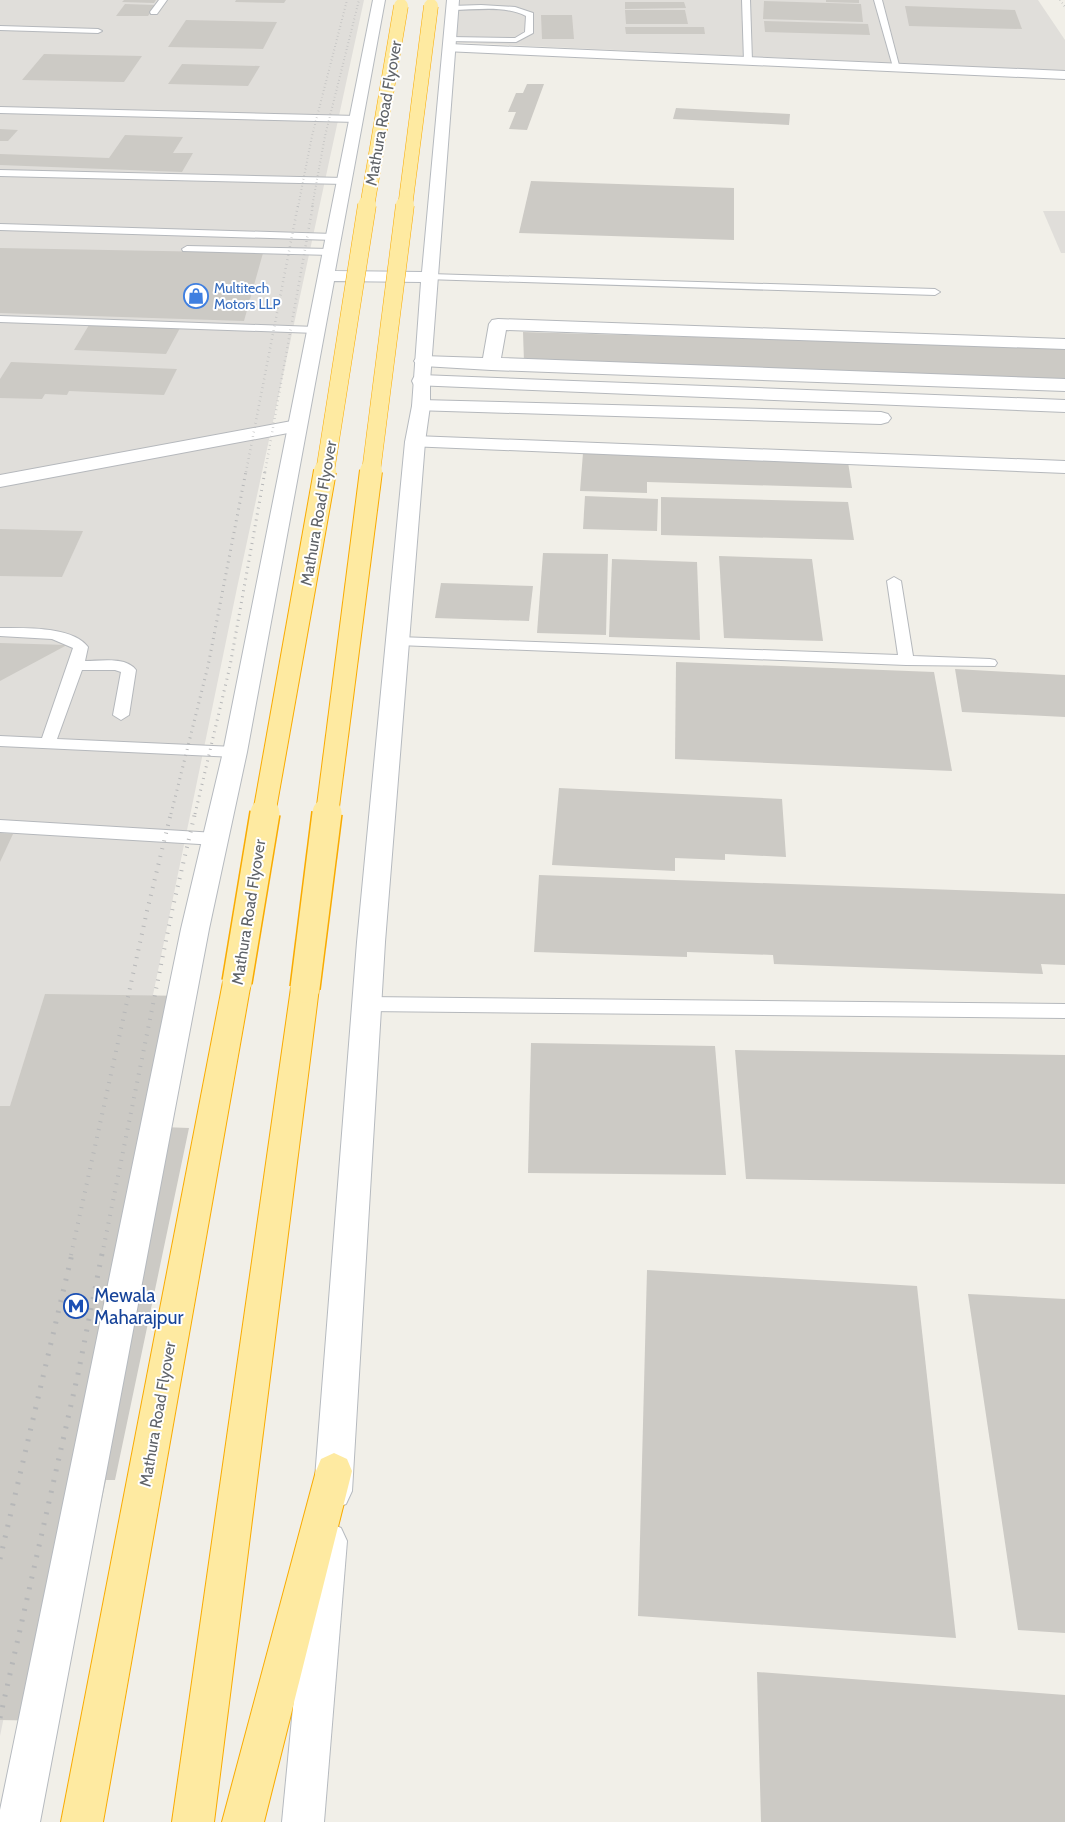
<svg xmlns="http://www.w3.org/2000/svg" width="1065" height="1822" font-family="Cabin,sans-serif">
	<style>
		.industrial { fill: #e0deda }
		.building { fill: #cccac5 }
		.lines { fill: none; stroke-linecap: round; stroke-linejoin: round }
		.service-casing { stroke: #b5b8bc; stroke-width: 2 }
		.minor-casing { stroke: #b5b8bc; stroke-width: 2 }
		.tertiary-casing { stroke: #b5b8bc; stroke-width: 2 }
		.secondary-casing { stroke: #b6babf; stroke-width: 2 }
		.trunk-casing { stroke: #f9ab00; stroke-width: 2 }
		.service { fill: #fff; fill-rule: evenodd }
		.minor { fill: #fff; fill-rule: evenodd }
		.tertiary { fill: #fff; fill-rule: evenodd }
		.secondary { fill: #fff; fill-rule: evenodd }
		.trunk { fill: #feeaa1; fill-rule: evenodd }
		.rail-far4 { stroke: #b6b7b8; stroke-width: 2; stroke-dasharray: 0.5 3; stroke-linecap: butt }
		.rail-far3 { stroke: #b6b7b8; stroke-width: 2.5; stroke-dasharray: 0.5 4; stroke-linecap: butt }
		.rail-far2 { stroke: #b6b7b8; stroke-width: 3; stroke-dasharray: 1 5; stroke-linecap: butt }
		.rail-far1 { stroke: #b6b7b8; stroke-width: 4; stroke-dasharray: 1 7; stroke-linecap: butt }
		.rail { stroke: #b6b7b8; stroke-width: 5; stroke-dasharray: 2 9; stroke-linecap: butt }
		.trunk-bridge-far3-casing { stroke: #f9ab00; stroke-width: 15; stroke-linecap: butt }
		.trunk-bridge-far2-casing { stroke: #f9ab00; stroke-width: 19; stroke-linecap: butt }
		.trunk-bridge-far1-casing { stroke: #f9ab00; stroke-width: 24; stroke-linecap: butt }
		.trunk-bridge-casing { stroke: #f9ab00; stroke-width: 32; stroke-linecap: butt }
		.trunk-bridge-far3 { stroke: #feeaa1; stroke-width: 14 }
		.trunk-bridge-far2 { stroke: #feeaa1; stroke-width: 18 }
		.trunk-bridge-far1 { stroke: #feeaa1; stroke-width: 22 }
		.trunk-bridge { stroke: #feeaa1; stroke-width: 29 }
		.labels { text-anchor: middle; stroke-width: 4; stroke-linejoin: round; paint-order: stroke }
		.far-shop-label { font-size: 14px; fill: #366cbe; stroke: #fff; text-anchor: start }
		.street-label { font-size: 16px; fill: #5f6368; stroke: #fff }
		.near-transit-label { font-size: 19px; fill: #164399; stroke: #fff; text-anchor: start }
	</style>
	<rect width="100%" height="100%" fill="#f1efe8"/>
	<!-- industrial -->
	<g class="industrial">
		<path d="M0 0H364L237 588 0 1736Z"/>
		<path d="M448 0H1038L1065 40V71L443 42Z"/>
		<path d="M1043 211H1065V253H1061Z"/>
	</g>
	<!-- building -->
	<g class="building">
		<path d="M124 0H156L154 3 122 2Z"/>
		<path d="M236 0H286L284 3 235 2Z"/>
		<path d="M826 0H859V3L826 2Z"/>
		<path d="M764 1 861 4 863 22 763 19Z"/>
		<path d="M625 2H684L686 8 625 9Z"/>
		<path d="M125 4 156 5 148 16H116Z"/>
		<path d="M905 6 1015 10 1022 29 909 26Z"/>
		<path d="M625 10H685L688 24H626Z"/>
		<path d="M541 15H572L574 39H542Z"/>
		<path d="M186 20 277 22 263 49 168 47Z"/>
		<path d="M764 21 868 24 870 35 765 32Z"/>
		<path d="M625 27H704L705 34H626Z"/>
		<path d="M44 54 142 56 124 82 22 80Z"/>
		<path d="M182 64 260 66 248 86 168 84Z"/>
		<path d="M527 84H544L527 130 509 129 516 112H508L516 93H523Z"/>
		<path d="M676 108 790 114 789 125 673 119Z"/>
		<path d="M0 129 18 130 8 141H0Z"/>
		<path d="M125 135 183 137 173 153H193L182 172 0 165V154L109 158Z"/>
		<path d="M531 181 734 188V240L519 233Z"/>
		<path d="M0 248 263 253 244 321 0 313Z"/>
		<path d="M89 325 180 328 166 354 74 350Z"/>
		<path d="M523 332 1065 348V381L524 362Z"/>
		<path d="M11 362 177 369 164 395 69 391 67 395 45 394 42 399 0 398V379Z"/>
		<path d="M583 453 848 462 852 488 647 482V493L580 491Z"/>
		<path d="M585 496 658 499 657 531 583 529Z"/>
		<path d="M661 497 848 502 854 540 661 535Z"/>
		<path d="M0 529 83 531 62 577 0 576Z"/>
		<path d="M543 553 608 554 606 635 537 633Z"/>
		<path d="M719 556 812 559 823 641 724 638Z"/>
		<path d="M612 559 697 562 700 640 609 637Z"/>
		<path d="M441 583 533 586 529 621 435 618Z"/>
		<path d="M0 643 67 645 0 681Z"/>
		<path d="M676 662 934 672 952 771 675 759Z"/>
		<path d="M955 669 1065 675V717L962 712Z"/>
		<path d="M559 788 782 799 786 857 725 854V860L675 858V871L552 865Z"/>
		<path d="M0 833 13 834 0 862Z"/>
		<path d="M539 875 1065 894V965L1041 964 1043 974 774 964 773 955 687 952V957L534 952Z"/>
		<path d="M45 994 192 996 162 1127 189 1128 115 1480H106L54 1721 0 1720V1106H10Z"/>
		<path d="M531 1043 715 1046 726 1175 528 1173Z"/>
		<path d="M735 1050 1065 1055V1184L746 1179Z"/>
		<path d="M647 1270 917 1286 956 1638 638 1616Z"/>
		<path d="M968 1294 1065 1299V1633L1018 1630Z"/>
		<path d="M757 1672 1065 1695V1822H761Z"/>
	</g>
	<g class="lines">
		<defs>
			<g id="service">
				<path d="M159 0H167L157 14H151L150 12Z"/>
				<path d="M742 0H750L752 61 748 64 744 61Z"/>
				<path d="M874 0H882L900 69 893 67Z"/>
				<path d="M481 5 515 7 533 13V33L516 42 447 41 446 39 450 37 515 38 525 32 526 16C505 5 475 10 452 10L448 8 452 6Z"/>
				<path d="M0 26 98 29 102 31 98 33 0 30Z"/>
				<path d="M0 107 357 116 361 119 357 122 0 113Z"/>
				<path d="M0 170 345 178 350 181 345 184 0 176Z"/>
				<path d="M0 224 334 234 339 237 334 240 0 230Z"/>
				<path d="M187 246 331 249 336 252 331 255 183 251 182 249Z"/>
				<path d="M430 274 935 289 940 292 935 295 426 279 425 277Z"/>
				<path d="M0 316 316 327 322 330 316 333 0 322Z"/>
				<path d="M894 577 901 581 913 656 990 659 995 660 997 663 995 666 906 665 398 645 391 641 398 637 898 655 887 581Z"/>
				<path d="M0 628C24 628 73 626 88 647L85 661C100 661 126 656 136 670L129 715 121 720 113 715 121 672 115 670H82L57 739 235 747 241 748 243 752 241 756 235 757 0 746V736L42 738 73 648 52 639 0 636Z"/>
				<path d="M0 820 216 833 222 835 224 839 222 843 216 845 0 832Z"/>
				<path d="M366 997 1065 1004V1018L366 1011 359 1009 357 1004 359 999Z"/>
			</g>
			<g id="minor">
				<path d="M449 44 1065 71V79L444 51 443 48 444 45Z"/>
				<path d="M498 319 1065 339V349L506 330 501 358 1065 379V391L491 370 423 366 417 365 414 361 417 357 423 356 483 358 489 324 492 320Z"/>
				<path d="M415 436 1065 461V473L408 446 405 442 408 438Z"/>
			</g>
			<g id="tertiary">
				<path d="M421 375 1065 400V412L414 385 412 381 414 377Z"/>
				<path d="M421 400 881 412 888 414 891 418 888 422 881 424 414 410 412 406 414 402Z"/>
				<path d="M297 420 304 422 307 426 304 430 0 487V475Z"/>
			</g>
			<g id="secondary">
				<path d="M373 0H385L335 271 422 272 447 0H459L430 381V406L425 442 385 942 352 1491 346 1504 333 1509 320 1504 314 1491 357 942 405 442 412 406 421 282 334 281 247 752 209 929 40 1822H0V1810L181 929 223 752Z"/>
				<path d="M328 1522 341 1528 347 1541 324 1822H282L309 1541 315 1528Z"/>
			</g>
			<g id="trunk">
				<path d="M237 971 247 975 251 982 103 1822H61L223 982 227 975Z"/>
				<path d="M305 977 315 980 319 988 214 1822H172L291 988 295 980Z"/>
				<path d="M334 1453 347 1459 352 1471 264 1822H222L316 1471 321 1459Z"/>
			</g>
		</defs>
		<!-- service casing -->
		<use href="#service" class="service-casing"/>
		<!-- minor casing -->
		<use href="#minor" class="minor-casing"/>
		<!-- tertiary casing -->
		<use href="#tertiary" class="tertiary-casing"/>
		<!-- secondary casing -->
		<use href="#secondary" class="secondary-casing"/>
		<!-- trunk casing -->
		<use href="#trunk" class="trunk-casing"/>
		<!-- service -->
		<use href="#service" class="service"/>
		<!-- minor -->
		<use href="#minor" class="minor"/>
		<!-- tertiary -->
		<use href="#tertiary" class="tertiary"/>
		<!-- secondary -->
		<use href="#secondary" class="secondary"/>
		<!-- trunk -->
		<use href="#trunk" class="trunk"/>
		<!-- rail-far4 -->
		<g class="rail-far4">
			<path d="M1060 0 1065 7"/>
			<path d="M298 207 312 136 347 0"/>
			<path d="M312 207 325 136 359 0"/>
		</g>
		<!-- rail-far3 -->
		<g class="rail-far3">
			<path d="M246 472 298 205"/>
			<path d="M265 472 313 205"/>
		</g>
		<!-- rail-far2 -->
		<g class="rail-far2">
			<path d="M171 814 208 666 246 471"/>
			<path d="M195 814 230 666 265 471"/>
		</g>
		<!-- rail-far1 -->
		<g class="rail-far1">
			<path d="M71 1255 147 911 171 813"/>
			<path d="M102 1255 172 911 195 813"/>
		</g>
		<!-- rail -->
		<g class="rail">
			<path d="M0 1559 72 1254"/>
			<path d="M0 1718 78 1374 102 1254"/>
		</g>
		<defs>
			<g id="trunk-bridge-far3">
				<path d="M367 207 401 6"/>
				<path d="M405 207 431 6"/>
			</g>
			<g id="trunk-bridge-far2">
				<path d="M325 472 367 205"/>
				<path d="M371 472 405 205"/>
			</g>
			<g id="trunk-bridge-far1">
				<path d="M264 814 325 471"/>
				<path d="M327 814 371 471"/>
			</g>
			<g id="trunk-bridge">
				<path d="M237 982 265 813"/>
				<path d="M305 988 327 813"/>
			</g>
		</defs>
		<!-- trunk-bridge-far3 casing -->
		<use href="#trunk-bridge-far3" class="trunk-bridge-far3-casing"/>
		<!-- trunk-bridge-far2 casing -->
		<use href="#trunk-bridge-far2" class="trunk-bridge-far2-casing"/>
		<!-- trunk-bridge-far1 casing -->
		<use href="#trunk-bridge-far1" class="trunk-bridge-far1-casing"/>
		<!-- trunk-bridge casing -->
		<use href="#trunk-bridge" class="trunk-bridge-casing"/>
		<!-- trunk-bridge-far3 -->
		<use href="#trunk-bridge-far3" class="trunk-bridge-far3"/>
		<!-- trunk-bridge-far2 -->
		<use href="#trunk-bridge-far2" class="trunk-bridge-far2"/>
		<!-- trunk-bridge-far1 -->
		<use href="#trunk-bridge-far1" class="trunk-bridge-far1"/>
		<!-- trunk-bridge -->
		<use href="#trunk-bridge" class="trunk-bridge"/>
	</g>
	<!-- icons -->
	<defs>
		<symbol id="shop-ring" viewBox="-11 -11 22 22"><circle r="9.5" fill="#fff" stroke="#3f7fe0" stroke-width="1.5"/><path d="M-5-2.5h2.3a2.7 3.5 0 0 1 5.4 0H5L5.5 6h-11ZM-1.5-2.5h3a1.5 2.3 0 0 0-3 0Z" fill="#3f7fe0"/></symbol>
		<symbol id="metro-ring" viewBox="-11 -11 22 22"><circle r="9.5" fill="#fff" stroke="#1a4fb4" stroke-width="1.5"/><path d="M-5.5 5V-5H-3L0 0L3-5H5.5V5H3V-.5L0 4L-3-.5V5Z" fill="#1a4fb4"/></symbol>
	</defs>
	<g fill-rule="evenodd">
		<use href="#shop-ring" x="182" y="282" width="28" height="28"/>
		<use href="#metro-ring" x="62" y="1292" width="28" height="28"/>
	</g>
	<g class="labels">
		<!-- far-shop labels -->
		<g class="far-shop-label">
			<text x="214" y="293">Multitech<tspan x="214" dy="16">Motors LLP</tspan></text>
		</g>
		<!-- street labels -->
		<g class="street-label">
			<text transform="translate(383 113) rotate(-80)" y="6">Mathura Road Flyover</text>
			<text transform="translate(318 513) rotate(-80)" y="6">Mathura Road Flyover</text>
			<text transform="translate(248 912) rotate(-81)" y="6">Mathura Road Flyover</text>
			<text transform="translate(157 1414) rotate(-80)" y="6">Mathura Road Flyover</text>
		</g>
		<!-- near-transit labels -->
		<g class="near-transit-label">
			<text x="94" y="1302">Mewala<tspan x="94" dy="22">Maharajpur</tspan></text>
		</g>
	</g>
</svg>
